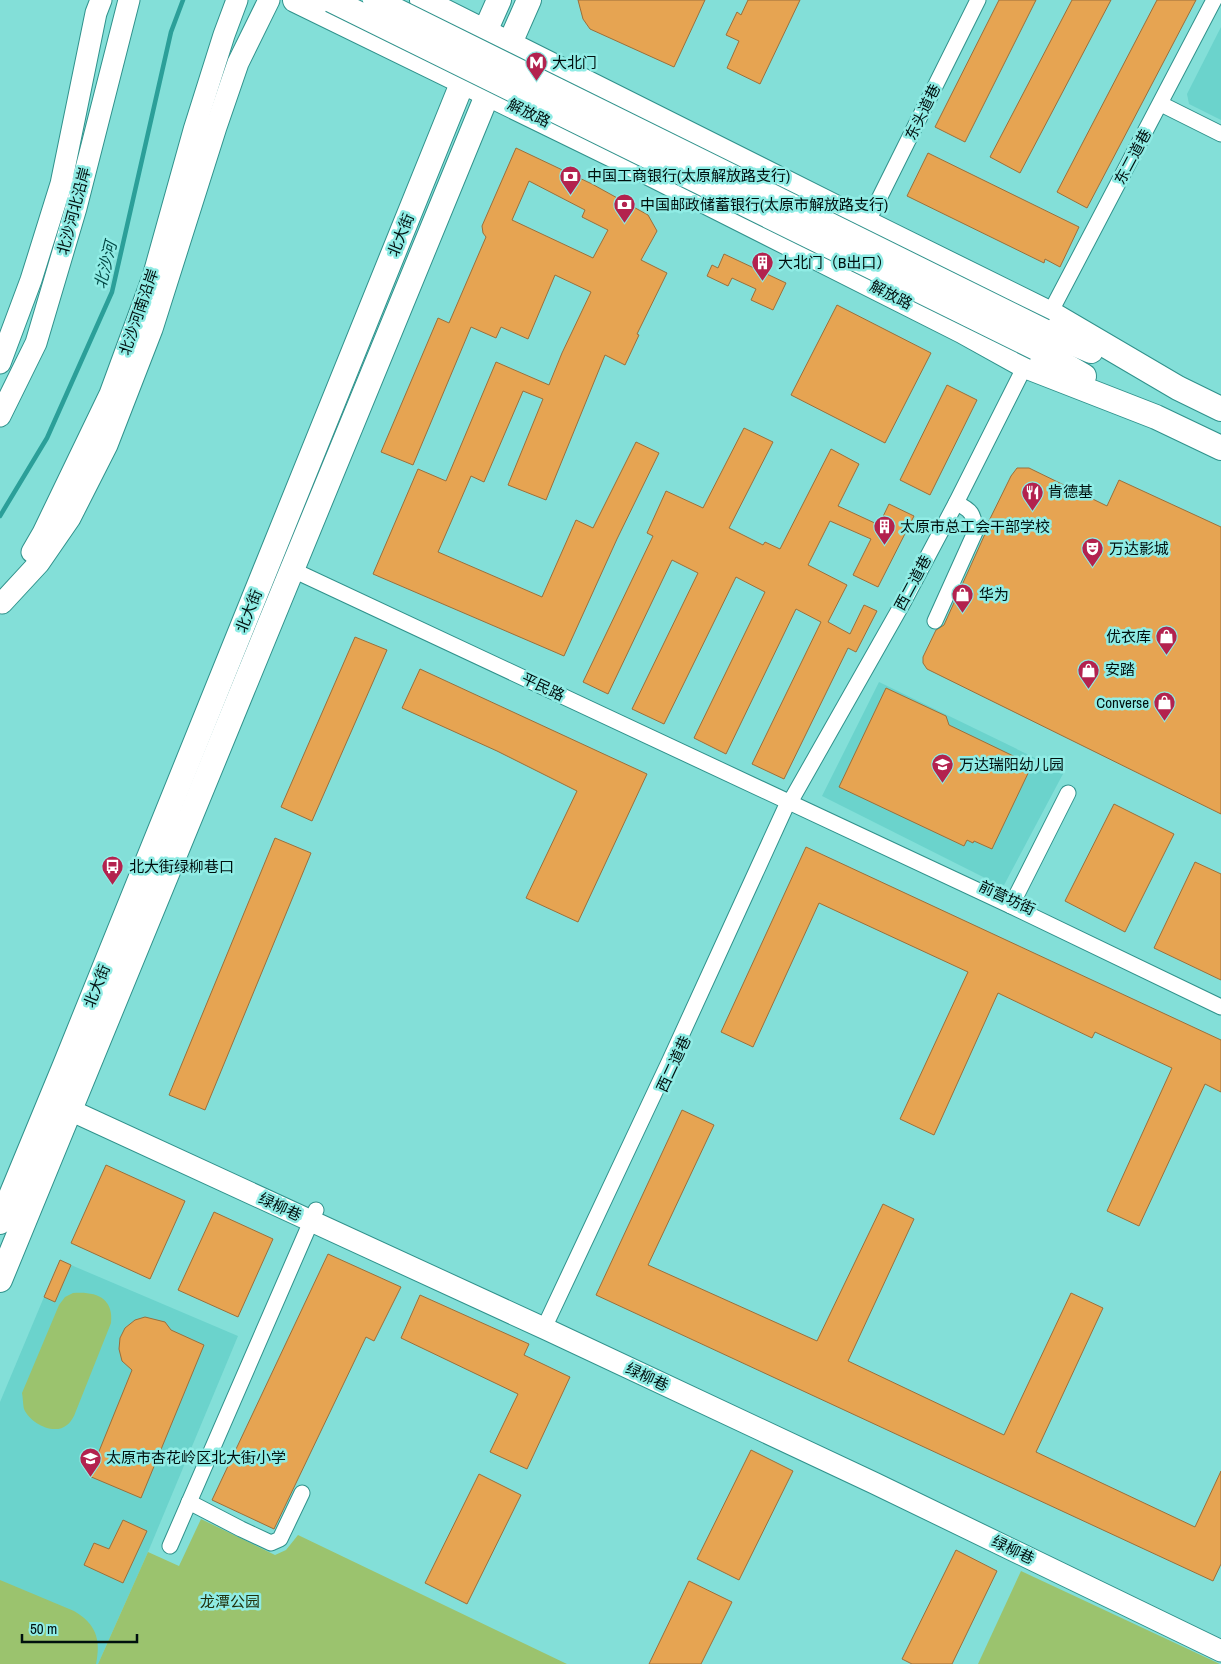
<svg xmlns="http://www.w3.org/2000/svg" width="1221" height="1664" font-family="'Archivo Narrow','Noto Sans SC',sans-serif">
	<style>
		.built { fill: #6bd3cc }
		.green { fill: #9bc36e }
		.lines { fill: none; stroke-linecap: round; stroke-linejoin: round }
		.stream { stroke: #2b9f99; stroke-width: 4.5 }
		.building { fill: #e6a452; stroke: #9b6f3b; fill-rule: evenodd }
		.street-casing { stroke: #30928c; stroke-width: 17 }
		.secondary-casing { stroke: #30928c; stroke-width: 23 }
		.primary-casing { stroke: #30928c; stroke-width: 26 }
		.street { stroke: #fff; stroke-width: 15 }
		.secondary { stroke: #fff; stroke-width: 21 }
		.primary { stroke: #fff; stroke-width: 24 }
		.primary-bridge-casing { stroke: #30928c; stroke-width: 26; stroke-linecap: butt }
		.primary-bridge { stroke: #fff; stroke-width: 24 }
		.labels { text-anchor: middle; stroke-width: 5; stroke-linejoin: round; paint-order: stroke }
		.poi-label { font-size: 15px; fill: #00100f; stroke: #90ece5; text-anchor: start }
		.street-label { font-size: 15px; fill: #00100f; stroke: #90ece5 }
		.park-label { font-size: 15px; fill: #21310c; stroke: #90ece5 }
		.water-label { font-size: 16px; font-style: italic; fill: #044a46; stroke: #90ece5 }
	</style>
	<rect width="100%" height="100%" fill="#83dfd8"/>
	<!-- built -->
	<g class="built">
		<path d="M1221 27V120L1189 104 1187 94Z"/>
		<path d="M879 682 1064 772 1003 887 822 796Z"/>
		<path d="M71 1265 238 1336 148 1552 98 1664H0V1402L44 1297 55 1302Z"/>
	</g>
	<!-- green -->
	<g class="green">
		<path d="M73 1293C96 1291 114 1298 111 1323L74 1416C72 1419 70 1423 67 1425 54 1436 30 1423 24 1409 23 1405 23 1398 22 1393L59 1305 65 1297Z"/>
		<path d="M201 1519 275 1555 286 1550 298 1535 567 1664H98L148 1552 179 1566Z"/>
		<path d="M1021 1571 1220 1664H978Z"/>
		<path d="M0 1580 74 1611C96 1624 101 1639 96 1664H0Z"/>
	</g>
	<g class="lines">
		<!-- stream -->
		<path class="stream" d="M0 516 47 438 112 292 171 32 183 0"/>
	</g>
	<!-- building -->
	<g class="building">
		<path d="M578 0H705L674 67 590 29 583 19Z"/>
		<path d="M748 0H800L760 84 727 68 739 41 726 35 737 12 741 15Z"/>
		<path d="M999 0H1036L965 142 935 127Z"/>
		<path d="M1072 0H1111L1020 173 990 157Z"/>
		<path d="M1157 0H1196L1087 208 1057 192Z"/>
		<path d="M516 148 592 184 648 215 657 231 641 260 667 273 637 334 639 335 625 365 605 355 546 500 508 485 543 399 523 391 484 482 471 476 438 552 542 597 576 520 593 528 636 442 659 453 617 539 564 656 373 574 418 469 446 481 496 362 549 385 562 353 591 292 555 275 528 339 501 327 496 338 471 327 413 465 381 452 438 318 449 323 486 237 483 233 482 226ZM529 181 585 210 582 217 608 230 593 258 512 220Z"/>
		<path d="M928 153 1079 227 1060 267 1045 259 1044 263 907 196Z"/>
		<path d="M724 254 786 283 773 310 751 300 756 289 732 278 728 286 707 276 712 265 718 268Z"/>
		<path d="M837 305 931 353 885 443 791 395Z"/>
		<path d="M947 385 977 400 930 495 900 480Z"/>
		<path d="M744 428 773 442 729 528 763 545 765 542 780 549 831 449 859 464 838 506 879 525 889 504 914 516 878 587 853 575 871 539 830 521 808 565 847 585 828 622 850 634 864 605 877 611 856 652 848 648 784 779 752 764 821 622 796 609 726 754 694 738 765 592 736 577 664 724 632 709 698 573 672 560 608 694 583 682 653 536 647 533 666 491 703 508Z"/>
		<path d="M1017 468H1029L1107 506 1119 480 1221 527V814L927 669 923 663V657L936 630 944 625 985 534V529L1011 476Z"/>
		<path d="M355 637 387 650 312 821 281 807Z"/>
		<path d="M420 669 647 774 578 922 526 898 577 791 497 751 402 708Z"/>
		<path d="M886 688 946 716 949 725 1032 765 992 849 974 841 973 843 967 840 964 846 839 787Z"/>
		<path d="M1114 804 1174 834 1125 932 1065 901Z"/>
		<path d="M275 838 311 853 205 1110 169 1095Z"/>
		<path d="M806 847 1221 1040V1092L1205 1084 1139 1226 1107 1211 1172 1068 1095 1032 1092 1038 998 993 934 1135 900 1119 968 972 819 903 753 1047 721 1032Z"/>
		<path d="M1195 862 1221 874V980L1154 948Z"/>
		<path d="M682 1110 714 1125 648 1265 817 1341 883 1204 914 1219 848 1361 1004 1435 1071 1293 1103 1308 1036 1452 1195 1527 1221 1471V1564L1213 1581 596 1295Z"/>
		<path d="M106 1165 185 1201 150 1279 71 1243Z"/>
		<path d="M214 1212 273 1239 238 1317 178 1290Z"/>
		<path d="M328 1254 401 1287 374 1341 366 1337 274 1529 212 1500Z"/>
		<path d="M60 1260 71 1265 55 1302 44 1297Z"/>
		<path d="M420 1295 529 1344 524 1355 570 1377 527 1469 490 1452 518 1394 401 1338Z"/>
		<path d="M145 1317 165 1322 171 1330 204 1345 141 1498 89 1476 132 1370 122 1361 119 1349 120 1338 125 1328 135 1320Z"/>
		<path d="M751 1450 793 1471 739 1580 697 1559Z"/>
		<path d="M479 1474 521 1495 467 1604 425 1583Z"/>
		<path d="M123 1520 147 1531 123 1583 84 1565 94 1543 109 1549Z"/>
		<path d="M956 1550 997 1571 952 1664H912L902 1659Z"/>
		<path d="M689 1581 732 1602 701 1664H649Z"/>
	</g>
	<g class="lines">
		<defs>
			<g id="street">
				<path d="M1161 104 1221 134"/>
				<path d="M867 223 978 0"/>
				<path d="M1050 313 1214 0"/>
				<path d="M293 570 1011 906 1221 1007"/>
				<path d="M935 621 976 530C973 514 972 510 956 503"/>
				<path d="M1011 906 1068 793"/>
				<path d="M544 1328 670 1060 788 802 793 797 904 601 956 503 1025 366"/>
				<path d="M189 1502 241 1529 271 1543 280 1539 302 1493"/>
				<path d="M170 1546 316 1210"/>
			</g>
			<g id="secondary">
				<path d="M0 363 31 280 61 184 96 13 101 0"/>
				<path d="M0 416 36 343 76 208 129 0"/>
				<path d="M32 552 43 533 110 394 153 277 194 130 224 35 237 0"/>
				<path d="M2 603 39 563 70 518 107 445 152 329 216 127 238 63 269 0"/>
				<path d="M70 1110 548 1330 874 1483 1221 1651"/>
			</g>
			<g id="primary">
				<path d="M295 0 627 162 962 331 1025 366 1156 417 1221 448"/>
				<path d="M422 0 867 223 1057 317 1178 388 1221 409"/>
				<path d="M1044 331 1091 351"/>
				<path d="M1036 348 1084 376"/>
				<path d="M0 1222 65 1065 463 81 499 0"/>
				<path d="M0 1280 488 93 529 0"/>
			</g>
		</defs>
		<!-- street casing -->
		<use href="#street" class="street-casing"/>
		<!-- secondary casing -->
		<use href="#secondary" class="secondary-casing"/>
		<!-- primary casing -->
		<use href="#primary" class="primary-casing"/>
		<!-- street -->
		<use href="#street" class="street"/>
		<!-- secondary -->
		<use href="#secondary" class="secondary"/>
		<!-- primary -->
		<use href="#primary" class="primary"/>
		<defs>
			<g id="primary-bridge">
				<path d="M331 0 1036 348"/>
				<path d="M375 0 1044 331"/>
			</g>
		</defs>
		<!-- primary-bridge casing -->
		<use href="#primary-bridge" class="primary-bridge-casing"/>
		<!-- primary-bridge -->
		<use href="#primary-bridge" class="primary-bridge"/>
	</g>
	<!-- icons -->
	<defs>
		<symbol id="metro-pin" viewBox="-11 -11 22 30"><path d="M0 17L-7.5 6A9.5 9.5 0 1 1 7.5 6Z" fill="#b3224e" stroke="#90ece5"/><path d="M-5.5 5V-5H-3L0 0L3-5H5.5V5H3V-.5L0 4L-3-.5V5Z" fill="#fff"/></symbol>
		<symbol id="bank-pin" viewBox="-11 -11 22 30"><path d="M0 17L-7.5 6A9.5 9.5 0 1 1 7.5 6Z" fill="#b3224e" stroke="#90ece5"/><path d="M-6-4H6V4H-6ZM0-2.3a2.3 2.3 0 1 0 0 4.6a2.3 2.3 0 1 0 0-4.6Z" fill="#fff"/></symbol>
		<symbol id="building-pin" viewBox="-11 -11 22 30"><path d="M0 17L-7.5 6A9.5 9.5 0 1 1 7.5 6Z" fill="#b3224e" stroke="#90ece5"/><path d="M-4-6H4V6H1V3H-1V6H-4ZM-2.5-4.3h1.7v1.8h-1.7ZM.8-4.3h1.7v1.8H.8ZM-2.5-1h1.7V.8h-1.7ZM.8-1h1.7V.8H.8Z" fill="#fff"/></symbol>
		<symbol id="restaurant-pin" viewBox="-11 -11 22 30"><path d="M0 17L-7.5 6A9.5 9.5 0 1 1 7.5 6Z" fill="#b3224e" stroke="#90ece5"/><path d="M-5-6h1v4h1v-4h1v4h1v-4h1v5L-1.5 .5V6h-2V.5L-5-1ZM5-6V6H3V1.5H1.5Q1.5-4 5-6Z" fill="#fff"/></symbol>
		<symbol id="theatre-pin" viewBox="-11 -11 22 30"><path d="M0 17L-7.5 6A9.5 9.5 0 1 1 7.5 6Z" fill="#b3224e" stroke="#90ece5"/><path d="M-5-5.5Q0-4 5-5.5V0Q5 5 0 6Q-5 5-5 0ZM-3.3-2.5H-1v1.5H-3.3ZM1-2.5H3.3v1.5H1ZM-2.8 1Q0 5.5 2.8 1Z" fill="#fff"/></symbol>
		<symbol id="shop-pin" viewBox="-11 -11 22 30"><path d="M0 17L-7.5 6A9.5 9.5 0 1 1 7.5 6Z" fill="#b3224e" stroke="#90ece5"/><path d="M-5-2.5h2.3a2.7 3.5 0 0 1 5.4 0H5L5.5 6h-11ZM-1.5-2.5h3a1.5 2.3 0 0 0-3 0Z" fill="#fff"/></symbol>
		<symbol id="school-pin" viewBox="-11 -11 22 30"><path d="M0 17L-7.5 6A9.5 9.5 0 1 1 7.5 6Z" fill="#b3224e" stroke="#90ece5"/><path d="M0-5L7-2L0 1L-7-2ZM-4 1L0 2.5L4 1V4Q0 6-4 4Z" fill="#fff"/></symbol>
		<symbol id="bus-pin" viewBox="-11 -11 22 30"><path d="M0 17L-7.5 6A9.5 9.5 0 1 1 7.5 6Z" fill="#b3224e" stroke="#90ece5"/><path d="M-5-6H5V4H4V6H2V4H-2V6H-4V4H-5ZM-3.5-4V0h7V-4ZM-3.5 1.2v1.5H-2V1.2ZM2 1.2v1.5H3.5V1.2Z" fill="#fff"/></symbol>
	</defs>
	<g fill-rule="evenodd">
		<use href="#metro-pin" x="524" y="50" width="25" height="34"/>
		<use href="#bank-pin" x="558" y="164" width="25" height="34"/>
		<use href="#bank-pin" x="612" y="192" width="25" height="34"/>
		<use href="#building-pin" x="750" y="250" width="25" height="34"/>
		<use href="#restaurant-pin" x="1020" y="480" width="25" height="34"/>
		<use href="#building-pin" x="872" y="514" width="25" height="34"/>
		<use href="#theatre-pin" x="1080" y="536" width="25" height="34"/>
		<use href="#shop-pin" x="950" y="582" width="25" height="34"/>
		<use href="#shop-pin" x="1154" y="624" width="25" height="34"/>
		<use href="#shop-pin" x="1076" y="658" width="25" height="34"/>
		<use href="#shop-pin" x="1152" y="690" width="25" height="34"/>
		<use href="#school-pin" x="930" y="752" width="25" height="34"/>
		<use href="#bus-pin" x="100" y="854" width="25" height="34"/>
		<use href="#school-pin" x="78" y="1446" width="25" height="34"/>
	</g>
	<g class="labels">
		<!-- poi labels -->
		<g class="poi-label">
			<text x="552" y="68">大北门</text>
			<text x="587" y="181">中国工商银行(太原解放路支行)</text>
			<text x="640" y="210">中国邮政储蓄银行(太原市解放路支行)</text>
			<text x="778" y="268">大北门（B出口）</text>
			<text x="1048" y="497">肯德基</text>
			<text x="900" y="532">太原市总工会干部学校</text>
			<text x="1109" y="554">万达影城</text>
			<text x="979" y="600">华为</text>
			<text x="1151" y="642" text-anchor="end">优衣库</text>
			<text x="1105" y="675">安踏</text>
			<text x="1149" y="708" text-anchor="end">Converse</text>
			<text x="959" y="770">万达瑞阳幼儿园</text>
			<text x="129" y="872">北大街绿柳巷口</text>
			<text x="106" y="1463">太原市杏花岭区北大街小学</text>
		</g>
		<!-- street labels -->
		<g class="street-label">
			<text transform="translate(923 112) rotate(-64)" y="5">东头道巷</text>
			<text transform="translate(529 113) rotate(26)" y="5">解放路</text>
			<text transform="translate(1133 157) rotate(-62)" y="5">东二道巷</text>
			<text transform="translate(74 211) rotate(-75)" y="5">北沙河北沿岸</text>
			<text transform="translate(401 235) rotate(-68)" y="5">北大街</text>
			<text transform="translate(891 295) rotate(27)" y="5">解放路</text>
			<text transform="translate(139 312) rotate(-71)" y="5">北沙河南沿岸</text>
			<text transform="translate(913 583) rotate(-62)" y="5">西二道巷</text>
			<text transform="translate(249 611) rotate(-68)" y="5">北大街</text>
			<text transform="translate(543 687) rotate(25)" y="5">平民路</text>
			<text transform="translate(1007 898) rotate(25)" y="5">前营坊街</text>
			<text transform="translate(97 986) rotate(-68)" y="5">北大街</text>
			<text transform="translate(674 1064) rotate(-65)" y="5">西二道巷</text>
			<text transform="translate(280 1207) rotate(25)" y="5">绿柳巷</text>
			<text transform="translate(647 1377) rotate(25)" y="5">绿柳巷</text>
			<text transform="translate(1013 1550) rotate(26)" y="5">绿柳巷</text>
		</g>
		<!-- park labels -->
		<g class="park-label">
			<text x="230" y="1607">龙潭公园</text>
		</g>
		<!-- water labels -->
		<g class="water-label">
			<text transform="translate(105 265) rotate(-76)" y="6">北沙河</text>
		</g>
	</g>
	<!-- scale -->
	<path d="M22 1634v8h115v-8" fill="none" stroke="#00100f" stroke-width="2.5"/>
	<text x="30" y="1634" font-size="15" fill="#00100f" stroke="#90ece5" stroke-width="4" paint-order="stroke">50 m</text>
</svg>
